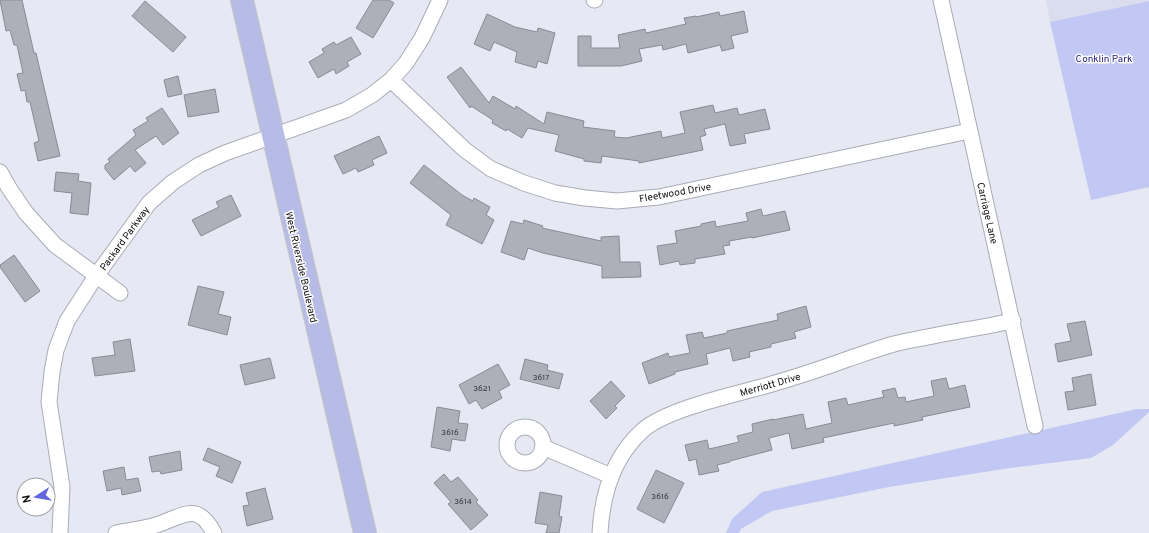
<svg xmlns="http://www.w3.org/2000/svg" width="1149" height="533" font-family="Overpass,sans-serif">
	<style>
		.built { fill: #d9ddee }
		.green { fill: #c1c8f3 }
		.building { fill: #adafb9; stroke: #888a94 }
		.lines { fill: none; stroke-linecap: round; stroke-linejoin: round }
		.minor-casing { stroke: #a9abb5; stroke-width: 17 }
		.primary-casing { stroke: #c5c5c6; stroke-width: 24 }
		.minor { stroke: #fff; stroke-width: 15 }
		.primary { stroke: #b6bce6; stroke-width: 22 }
		.labels { text-anchor: middle; stroke-width: 3; stroke-linejoin: round; paint-order: stroke }
		.number-label { font-size: 8px; fill: #35363b }
		.park-label { font-size: 10px; fill: #241879; stroke: #fff }
		.street-label { font-size: 10px; fill: #0d0d11; stroke: #fff }
	</style>
	<rect width="100%" height="100%" fill="#e6e8f3"/>
	<!-- built -->
	<path class="built" d="M1046 0H1149V1L1050 22Z"/>
	<!-- green -->
	<g class="green">
		<path d="M1149 1V187L1091 200 1050 22Z"/>
		<path d="M1137 409H1149V412L1113 445 1091 458 1010 468 889 487 772 511 741 529 739 533H726L732 519 762 492Z"/>
	</g>
	<!-- building -->
	<g class="building">
		<path d="M0 0H22L34 53H36L60 156 38 161 34 143 39 141 30 102H27L25 90 21 91 17 74 23 73 17 45H14L10 30 6 31Z"/>
		<path d="M373 0H389L394 3 373 38 356 28Z"/>
		<path d="M145 1 186 37 173 52 132 16Z"/>
		<path d="M744 11 748 32 731 36 734 48 722 51 720 45 688 53 686 44 663 50 662 45 639 49 642 61 621 66H578V36H591V48H620L618 35 645 29 646 33 686 24 684 18 696 16V17L719 12 720 16Z"/>
		<path d="M487 14 515 27 537 32 538 28 555 33 547 64 538 61 536 68 515 62 517 52 494 42 490 51 474 44Z"/>
		<path d="M351 37 361 54 347 62 349 66 336 74 334 69 318 78 309 62 324 53 322 49 334 42 336 45Z"/>
		<path d="M461 67 489 103 493 96 515 109 516 106 544 124 547 112 584 121 583 127 615 131 614 137 626 138 661 131 662 138 685 133 680 112 713 105 715 113 737 108 739 115 765 109 770 129 744 134 746 143 730 146 725 124 704 129 706 135 700 137 703 150 639 163V161L602 156 601 163 584 161V159L555 151 559 135 528 128 522 138 507 129 506 131 492 123 493 120 471 106 470 108 447 77Z"/>
		<path d="M178 76 182 94 168 97 164 80Z"/>
		<path d="M215 89 219 112 188 117 184 95Z"/>
		<path d="M162 108 179 133 163 145 156 136 135 150 146 163 135 172 130 166 114 180 105 169V165L110 162 108 159 136 135 133 130 148 121 146 118Z"/>
		<path d="M379 136 387 153 372 160 374 165 358 172 356 168 343 174 334 156Z"/>
		<path d="M424 165 462 195 473 201 474 198 490 207 486 215 494 220 482 244 446 225 451 215 410 183Z"/>
		<path d="M56 172 79 174 78 181 91 183 88 215 70 213 72 193 54 191Z"/>
		<path d="M231 195 241 216 201 236 192 220 219 207 216 202Z"/>
		<path d="M761 209 763 216 785 211 790 230 752 238V237L729 241 730 245 723 246 725 254 695 259V263L680 265 679 261 660 265 657 246 677 243 675 231 701 226V224L715 221 716 227 748 221 746 213Z"/>
		<path d="M524 220 543 226 542 228 601 241V237L619 236 620 262H640L641 277 602 278V266L543 253 528 248 524 260 501 252 511 221 523 224Z"/>
		<path d="M14 255 40 291 25 302 0 267V265Z"/>
		<path d="M198 286 224 292 218 314 231 317 227 335 188 325Z"/>
		<path d="M806 306 811 327 794 332 796 338 771 344V347L749 352 750 357 733 361 730 348 706 354 708 364 675 372V374L649 384 642 363 668 353 669 357 690 353 686 335 702 332 704 338 727 333V331L778 320 777 314Z"/>
		<path d="M1085 321 1092 355 1058 362 1055 344 1071 341 1067 324Z"/>
		<path d="M130 339 135 371 95 376 92 358 115 355 113 342Z"/>
		<path d="M270 358 275 378 245 385 240 365Z"/>
		<path d="M525 359 548 365 547 370 563 374 559 389 520 379Z"/>
		<path d="M498 364 510 385 499 391 502 398 482 409 476 400 469 404 459 385Z"/>
		<path d="M1091 374 1096 405 1068 410 1065 392 1074 391 1072 378Z"/>
		<path d="M946 378 949 389 965 385 970 407 922 417 923 420 894 426V423L823 438 824 442 792 449 789 433 769 438 772 450 730 461V462L717 465 719 471 699 475 696 459 689 461 685 445 707 440 709 449 739 442 737 436 753 432 752 424 773 419V420L803 414 806 429 832 423 828 402 846 398 848 405 884 397 882 391 895 388 898 398 905 397 906 402 934 396 931 381Z"/>
		<path d="M611 381 625 396 615 406 617 408 606 419 590 401Z"/>
		<path d="M437 407 460 411 458 423 468 424 465 441 452 439 450 451 431 447Z"/>
		<path d="M208 448 241 462 232 483 216 476 220 467 203 460Z"/>
		<path d="M180 451 182 470 161 474 160 471 152 472 149 457Z"/>
		<path d="M124 467 126 480 138 478 141 491 122 495 121 488 107 491 103 471Z"/>
		<path d="M656 470 684 483 664 523 637 509Z"/>
		<path d="M444 474 451 482 458 477 478 500 476 502 488 515 471 530 448 504 451 502 434 483Z"/>
		<path d="M265 488 273 519 247 526 243 506 249 505 246 493Z"/>
		<path d="M540 492 562 496 559 516 562 517 559 533H546L548 525 535 523Z"/>
	</g>
	<g class="lines">
		<defs>
			<g id="minor">
				<path d="M594 0H595"/>
				<path d="M941 0C971 142 1005 284 1035 426"/>
				<path d="M391 80 465 150 491 169 524 183 555 193 585 198 617 201 659 197 969 131"/>
				<path d="M0 172 9 188 26 213 55 245 120 293"/>
				<circle cx="525" cy="445" r="18"/>
				<path d="M543 447 611 476"/>
				<path d="M60 533 62 487 49 402 52 372 56 350 67 321 96 276 149 203 173 182 199 165 225 153 346 110 372 95 391 80 406 63 422 38 440 0"/>
				<path d="M116 533C131 530 147 529 162 523 186 514 198 503 214 533"/>
				<path d="M600 533C602 494 613 457 643 430 667 409 733 395 765 386 793 378 821 369 848 359 863 354 879 348 894 344 933 335 974 329 1013 321"/>
			</g>
			<path id="primary" d="M242 0 365 533"/>
		</defs>
		<!-- minor casing -->
		<use href="#minor" class="minor-casing"/>
		<!-- primary casing -->
		<use href="#primary" class="primary-casing"/>
		<!-- minor -->
		<use href="#minor" class="minor"/>
		<!-- primary -->
		<use href="#primary" class="primary"/>
	</g>
	<g class="labels">
		<!-- number labels -->
		<g class="number-label">
			<text x="541" y="380">3617</text>
			<text x="482" y="391">3621</text>
			<text x="450" y="435">3616</text>
			<text x="660" y="499">3616</text>
			<text x="463" y="504">3614</text>
		</g>
		<!-- park labels -->
		<g class="park-label">
			<text x="1104" y="62">Conklin Park</text>
		</g>
		<!-- street labels -->
		<g class="street-label">
			<text transform="translate(675 192) rotate(-10)" y="4">Fleetwood Drive</text>
			<text transform="translate(988 213) rotate(77)" y="4">Carriage Lane</text>
			<text transform="translate(124 238) rotate(-54)" y="4">Packard Parkway</text>
			<text transform="translate(302 267) rotate(77)" y="4">West Riverside Boulevard</text>
			<text transform="translate(770 384) rotate(-16)" y="4">Merriott Drive</text>
		</g>
	</g>
	<!-- north arrow -->
	<g transform="translate(36 497) rotate(258)"><circle r="19" fill="#ffffff" stroke="#9e9ea0"/>
	<path d="M0-3L7 15L0 10L-7 15Z" fill="#6266df"/>
	<text y="-6" font-size="11" font-weight="bold" text-anchor="middle" fill="#0d0d11">N</text>
	</g>
</svg>
